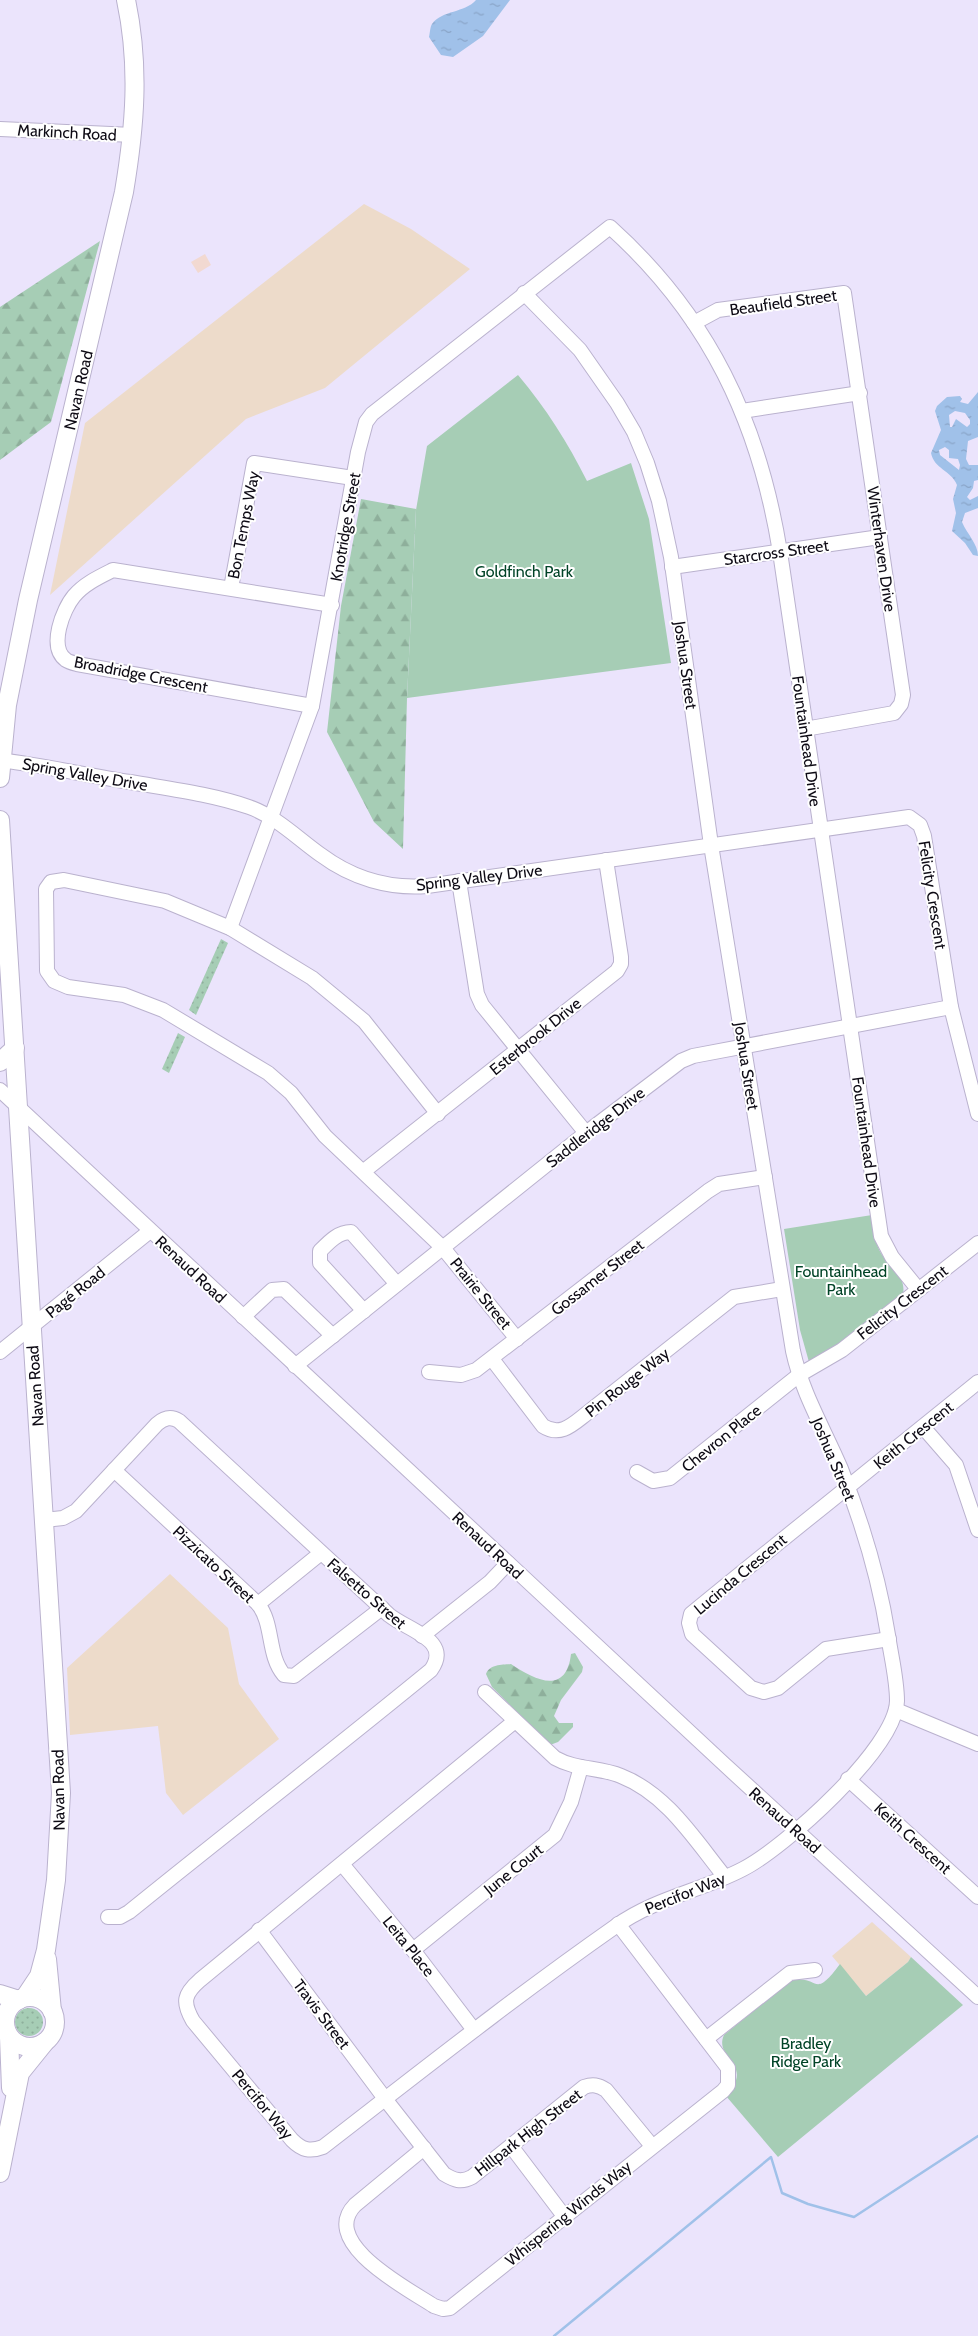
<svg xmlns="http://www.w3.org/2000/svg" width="978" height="2336" font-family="Cabin,sans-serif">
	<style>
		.commercial { fill: #f2d9d1 }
		.industrial { fill: #eddbca }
		.grass { fill: url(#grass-dots) }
		.forest { fill: url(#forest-firs) }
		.park { fill: #a6cdb5 }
		.water { fill: url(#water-ripples); fill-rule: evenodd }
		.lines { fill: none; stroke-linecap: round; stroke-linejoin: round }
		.stream { stroke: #a0c1e9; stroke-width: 2.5 }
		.minor-casing { stroke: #bab2ce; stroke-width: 16 }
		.major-casing { stroke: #bab2ce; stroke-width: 20 }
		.minor { stroke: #fff; stroke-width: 14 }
		.major { stroke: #fff; stroke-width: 18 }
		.labels { text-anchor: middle; stroke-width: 4; stroke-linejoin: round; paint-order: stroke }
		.street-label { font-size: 16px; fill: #0d0a14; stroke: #fff }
		.park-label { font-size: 16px; fill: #014327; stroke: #fff }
	</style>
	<defs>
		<pattern id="grass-dots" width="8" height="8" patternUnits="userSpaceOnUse" patternTransform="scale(1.25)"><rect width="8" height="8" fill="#a6cdb5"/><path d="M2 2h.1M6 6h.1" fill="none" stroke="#8eaf9b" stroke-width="1.8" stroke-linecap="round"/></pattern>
		<pattern id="forest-firs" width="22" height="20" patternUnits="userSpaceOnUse" patternTransform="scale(1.25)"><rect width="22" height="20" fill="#a6cdb5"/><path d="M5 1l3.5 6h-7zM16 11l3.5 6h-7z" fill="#8eaf9b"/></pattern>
		<pattern id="water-ripples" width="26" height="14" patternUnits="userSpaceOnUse" patternTransform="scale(1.25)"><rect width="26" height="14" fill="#a0c1e9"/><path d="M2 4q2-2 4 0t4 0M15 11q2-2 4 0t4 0" fill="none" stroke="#89a4c7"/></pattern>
	</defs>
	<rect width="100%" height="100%" fill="#ebe4fc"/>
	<!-- commercial -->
	<path class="commercial" d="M205 254 211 265 198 273 191 262Z"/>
	<!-- industrial -->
	<g class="industrial">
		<path d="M364 204 411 229 470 269 325 388 246 419 50 595 85 423Z"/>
		<path d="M170 1574 228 1628 239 1684 279 1739 183 1815 166 1793 158 1726 70 1735 67 1668Z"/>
		<path d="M872 1922 911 1957 908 1962 866 1996 832 1956Z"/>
	</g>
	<!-- grass -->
	<g class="grass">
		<path d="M221 939 228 943 196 1015 189 1010Z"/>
		<path d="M178 1033 185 1037 169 1073 162 1069Z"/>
		<circle cx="29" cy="2022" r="14"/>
	</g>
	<!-- forest -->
	<g class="forest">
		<path d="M100 241 51 422 0 460V307Z"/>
		<path d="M361 499 416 509 407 698 403 849 374 822 327 732 341 606Z"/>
		<path d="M575 1653 583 1667 582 1672 561 1700 554 1716 559 1723H573V1727L558 1742 550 1745 492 1687 486 1674C490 1664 502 1665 511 1664 535 1680 566 1696 571 1654Z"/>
	</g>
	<!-- park -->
	<g class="park">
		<path d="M518 375C546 408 568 443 587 481L631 463 649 519 671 663 407 698 416 510 427 446Z"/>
		<path d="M872 1215C874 1225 874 1238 878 1247 885 1266 907 1273 903 1295L818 1360 809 1362 800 1330 784 1229Z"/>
		<path d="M911 1957 963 2005 778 2157 726 2096C756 2063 713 2059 724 2035L790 1981C820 1973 812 2002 840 1964L866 1996 908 1962Z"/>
	</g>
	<!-- water -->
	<g class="water">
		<path d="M476 0H510L483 36 453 57 441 55 429 37C430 33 430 27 432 24 442 10 465 13 476 0Z"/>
		<path d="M978 392V437L968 441 966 459 969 465H978V480L974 481 973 488 967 497 970 500 978 496V508L965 513 962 522C967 534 978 544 978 556L973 555 965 543 952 531 956 513 953 499 957 485C951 470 934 469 931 453L941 430 935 411 937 406 947 397 960 396 962 399 960 402 968 404ZM955 411 965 413 970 420V424L967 427 956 419 952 427H950L949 415ZM945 447 949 450V458L958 459 960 465 959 470 940 455 939 450Z"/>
	</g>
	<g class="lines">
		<!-- stream -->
		<path class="stream" d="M554 2336 771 2157 782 2193 808 2204 854 2217 978 2136"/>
		<defs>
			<g id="minor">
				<path d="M0 129 133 135"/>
				<path d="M694 323 718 310 844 293 903 695 901 704 894 713 805 729"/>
				<path d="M742 411 860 393"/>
				<path d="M672 567 880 537"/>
				<path d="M231 588 254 463 353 478"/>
				<path d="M312 706 77 664C73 663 69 662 66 660 48 647 63 609 74 596 84 584 99 577 113 570L332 605"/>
				<path d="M0 760C44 766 87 775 130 782 170 789 211 794 249 807 277 817 297 838 321 855 352 878 389 889 427 886L909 817 920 825 924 836 951 1007 978 1114"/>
				<path d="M459 881 477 994 482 1005 586 1133"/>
				<path d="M230 928 312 706 358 452 366 422 372 414 610 227C709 316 759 422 780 552L881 1236 892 1257 918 1289"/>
				<path d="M0 1090 724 1764 978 1997"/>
				<path d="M438 1114 364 1021 312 978 230 928 165 901 64 880 51 882 46 889 47 971 54 981 68 987 124 995 163 1010 268 1073 291 1093 325 1136 443 1248 517 1339"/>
				<path d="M364 1171 617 971 621 964V957L606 860"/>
				<path d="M364 1311 320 1263V1251C329 1242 338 1232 351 1232L397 1284"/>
				<path d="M243 1317 272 1290 284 1289 333 1336"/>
				<path d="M0 1352 150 1231"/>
				<path d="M492 1359 543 1426C560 1437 572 1425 586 1414L734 1297 782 1289"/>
				<path d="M295 1366 586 1133 681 1061 693 1056 951 1007"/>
				<path d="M429 1372 461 1375 476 1370 708 1191 719 1184 765 1177"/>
				<path d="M923 1427 956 1465 978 1530"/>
				<path d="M114 1470 258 1604C274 1624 267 1655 284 1675L294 1676 382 1608"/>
				<path d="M637 1472 653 1481 670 1478 799 1375 842 1350 978 1243"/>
				<path d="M44 1520 63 1518 76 1511 157 1424C164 1418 171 1416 179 1421L389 1615C409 1631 452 1640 431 1670 331 1752 229 1831 129 1912L120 1917H108"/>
				<path d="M258 1604 321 1553"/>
				<path d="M422 1636 490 1582 508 1563"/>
				<path d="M889 1639 826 1649 778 1688 764 1692 751 1688 692 1634 689 1623 691 1614C786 1536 882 1460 978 1382"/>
				<path d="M485 1692 555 1758C576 1770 599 1767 621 1776 667 1794 695 1840 725 1877"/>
				<path d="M896 1710 978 1744"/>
				<path d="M515 1721 200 1980C184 1994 182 2002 193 2021L292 2140C302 2150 310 2152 323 2147 420 2072 516 1996 616 1926 655 1898 701 1891 743 1869 784 1848 896 1748 897 1701 897 1679 891 1656 888 1635 879 1578 862 1522 841 1469 824 1429 802 1393 793 1351L711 845 671 557 659 501 647 463 634 432 617 403 580 350 524 293"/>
				<path d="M848 1779 978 1897"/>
				<path d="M342 1864 413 1950 474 2030"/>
				<path d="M259 1930 389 2104 444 2174C454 2180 461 2183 472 2177L584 2087C593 2084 598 2085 606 2090L652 2146"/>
				<path d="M413 1950 555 1835 571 1802 581 1767"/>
				<path d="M706 2039 790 1973 815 1970"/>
				<path d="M511 2146 564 2216"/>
				<path d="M424 2148 355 2205C318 2243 410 2290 434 2306L443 2309 450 2308 723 2091 728 2085V2068L618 1924"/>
			</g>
			<g id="major">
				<path d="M0 778 7 705 28 600 124 192C135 126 140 66 126 0"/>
				<path d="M0 820 61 1793 56 1880 46 1950 39 1976 25 1997"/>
				<path d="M0 1062 15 1048"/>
				<path d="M47 1959 52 2011"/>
				<path d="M0 1994 19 2000"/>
				<circle cx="30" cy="2022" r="25"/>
				<path d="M9 2037 11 2088"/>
				<path d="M0 2173 20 2073 45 2042"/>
			</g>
		</defs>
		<!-- minor casing -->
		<use href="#minor" class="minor-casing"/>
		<!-- major casing -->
		<use href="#major" class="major-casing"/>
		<!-- minor -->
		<use href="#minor" class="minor"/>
		<!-- major -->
		<use href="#major" class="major"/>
	</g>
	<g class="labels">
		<!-- street labels -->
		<g class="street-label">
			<text transform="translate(67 132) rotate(3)" y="6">Markinch Road</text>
			<text transform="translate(783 302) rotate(-8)" y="6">Beaufield Street</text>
			<text transform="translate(78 390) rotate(-77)" y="6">Navan Road</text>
			<text transform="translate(243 525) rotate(-79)" y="6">Bon Temps Way</text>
			<text transform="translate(345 527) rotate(-80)" y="6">Knotridge Street</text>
			<text transform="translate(882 549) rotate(82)" y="6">Winterhaven Drive</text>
			<text transform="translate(776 552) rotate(-8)" y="6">Starcross Street</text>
			<text transform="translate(686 665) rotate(82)" y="6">Joshua Street</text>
			<text transform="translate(141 674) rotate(11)" y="6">Broadridge Crescent</text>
			<text transform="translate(807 741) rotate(82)" y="6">Fountainhead Drive</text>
			<text transform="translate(85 774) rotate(10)" y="6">Spring Valley Drive</text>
			<text transform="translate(479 877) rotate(-7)" y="6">Spring Valley Drive</text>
			<text transform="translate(933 895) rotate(81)" y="6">Felicity Crescent</text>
			<text transform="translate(535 1036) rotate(-39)" y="6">Esterbrook Drive</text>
			<text transform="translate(747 1066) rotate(81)" y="6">Joshua Street</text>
			<text transform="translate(595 1127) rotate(-38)" y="6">Saddleridge Drive</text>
			<text transform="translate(867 1142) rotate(82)" y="6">Fountainhead Drive</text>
			<text transform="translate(191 1269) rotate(43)" y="6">Renaud Road</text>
			<text transform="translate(597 1277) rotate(-38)" y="6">Gossamer Street</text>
			<text transform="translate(75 1292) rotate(-39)" y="6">Pagé Road</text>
			<text transform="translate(481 1293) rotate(51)" y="6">Prairie Street</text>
			<text transform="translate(902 1302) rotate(-38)" y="6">Felicity Crescent</text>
			<text transform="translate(627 1382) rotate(-38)" y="6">Pin Rouge Way</text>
			<text transform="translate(35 1386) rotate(-94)" y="6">Navan Road</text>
			<text transform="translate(913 1435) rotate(-39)" y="6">Keith Crescent</text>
			<text transform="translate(721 1438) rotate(-39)" y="6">Chevron Place</text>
			<text transform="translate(834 1459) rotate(67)" y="6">Joshua Street</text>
			<text transform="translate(488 1545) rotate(43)" y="6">Renaud Road</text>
			<text transform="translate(214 1564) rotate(43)" y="6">Pizzicato Street</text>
			<text transform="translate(740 1574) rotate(-40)" y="6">Lucinda Crescent</text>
			<text transform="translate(367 1593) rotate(41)" y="6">Falsetto Street</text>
			<text transform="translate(58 1790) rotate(-91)" y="6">Navan Road</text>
			<text transform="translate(785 1820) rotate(42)" y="6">Renaud Road</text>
			<text transform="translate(913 1838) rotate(42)" y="6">Keith Crescent</text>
			<text transform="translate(513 1869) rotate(-39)" y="6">June Court</text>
			<text transform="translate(685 1893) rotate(-22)" y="6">Percifor Way</text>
			<text transform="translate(409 1946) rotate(51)" y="6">Leita Place</text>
			<text transform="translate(322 2014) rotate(53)" y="6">Travis Street</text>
			<text transform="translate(263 2104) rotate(50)" y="6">Percifor Way</text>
			<text transform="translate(528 2132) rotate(-38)" y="6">Hillpark High Street</text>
			<text transform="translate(568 2213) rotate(-39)" y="6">Whispering Winds Way</text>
		</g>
		<!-- park labels -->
		<g class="park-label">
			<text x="524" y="577">Goldfinch Park</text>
			<text x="841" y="1277">Fountainhead<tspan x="841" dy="18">Park</tspan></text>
			<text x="806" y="2049">Bradley<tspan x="806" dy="18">Ridge Park</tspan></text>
		</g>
	</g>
</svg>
